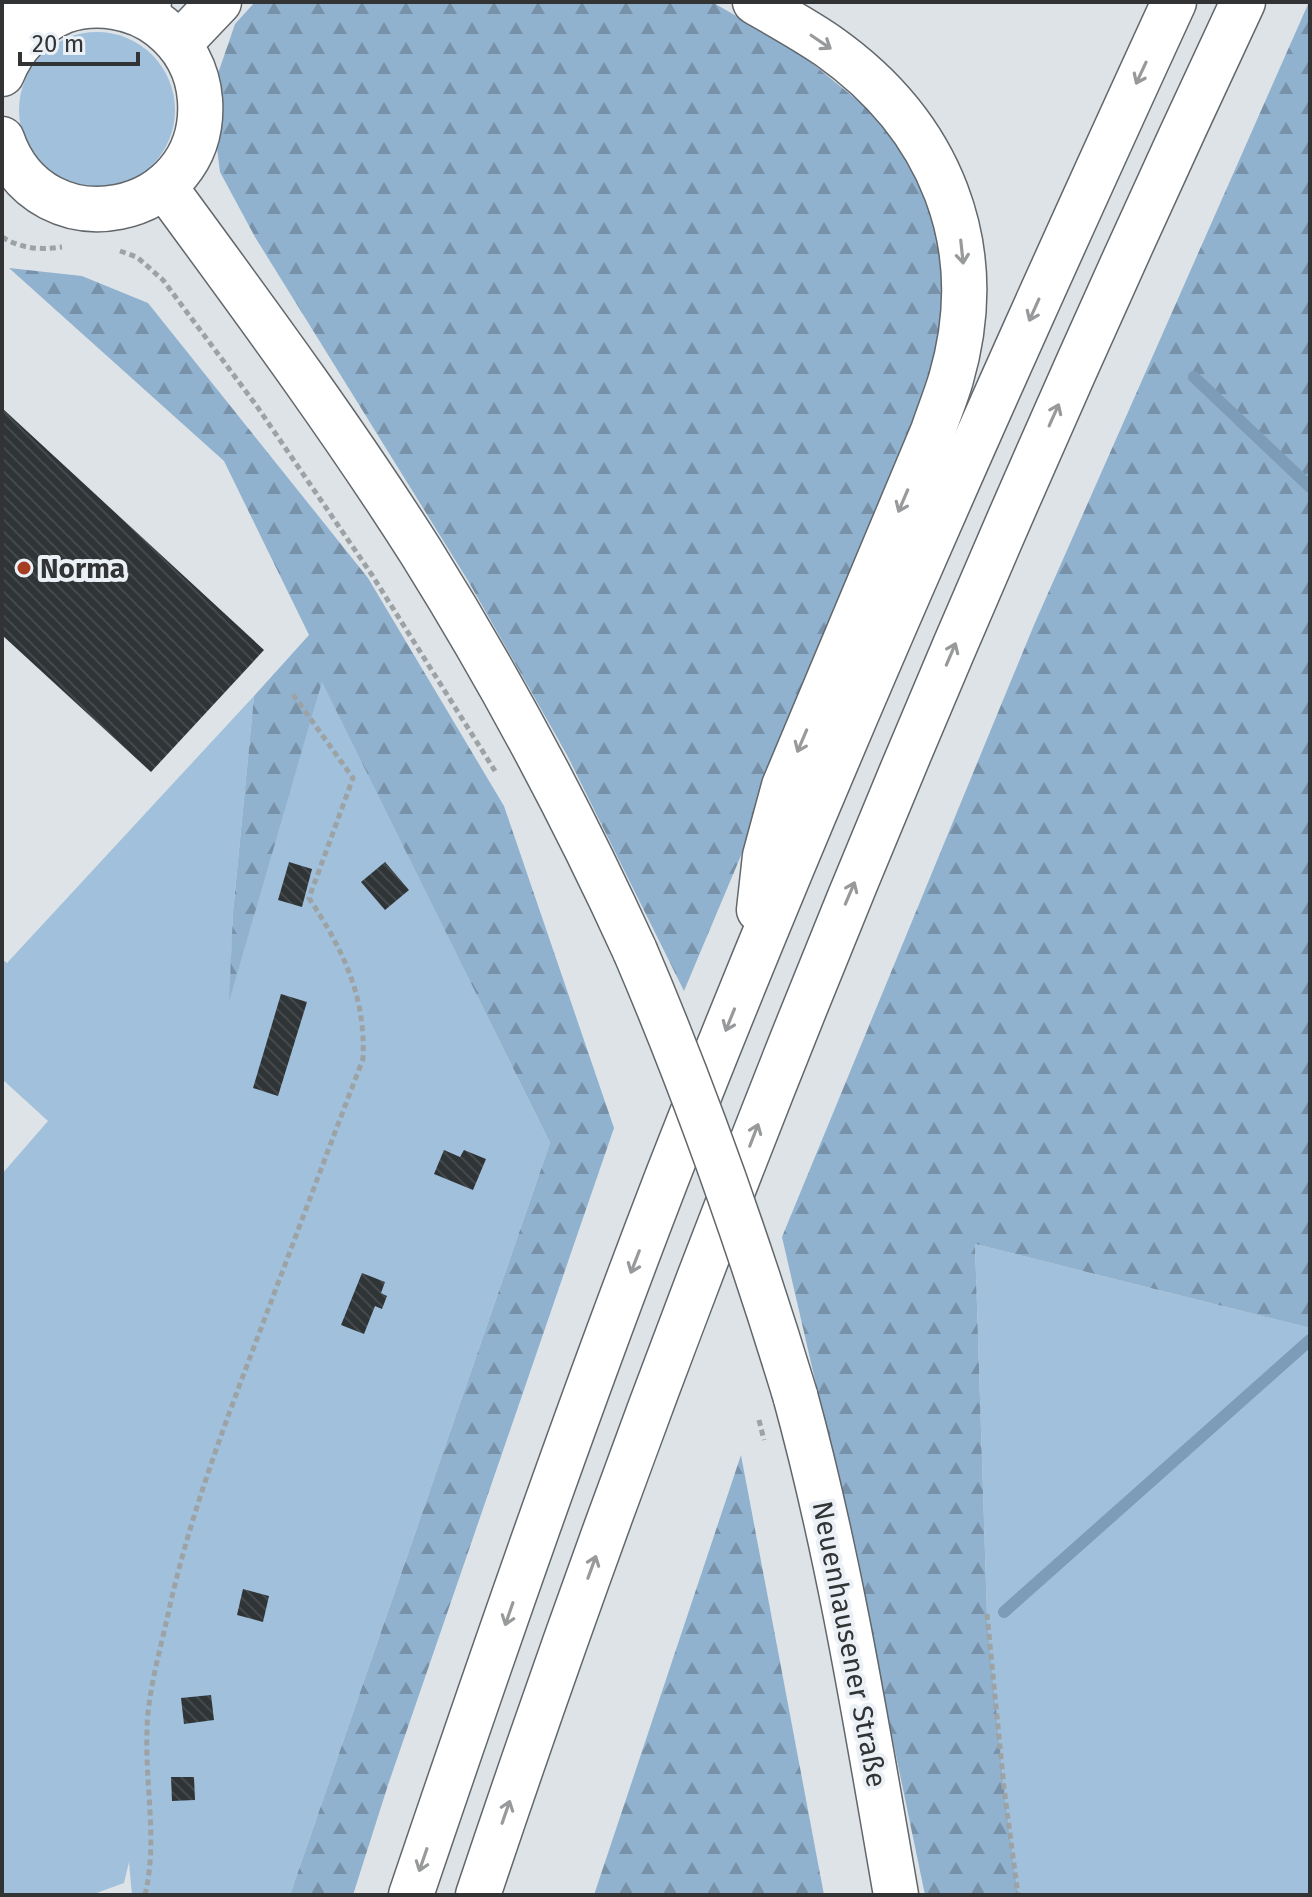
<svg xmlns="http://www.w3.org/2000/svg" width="1312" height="1897" font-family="'Fira Sans',sans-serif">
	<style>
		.green { fill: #a1c0db }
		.forest { fill: url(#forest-firs) }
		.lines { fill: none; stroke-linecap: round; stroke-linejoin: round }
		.stream { stroke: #7c9cb8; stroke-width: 12 }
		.building { fill: url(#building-back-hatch) }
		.secondary-casing { stroke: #62676b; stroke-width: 47 }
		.motorway-casing { stroke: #62676b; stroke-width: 47 }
		.path { stroke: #9da2a5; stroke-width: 5; stroke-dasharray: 6 4; stroke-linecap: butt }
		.secondary { stroke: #fff; stroke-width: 44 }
		.motorway { stroke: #fff; stroke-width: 44 }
		.secondary-bridge-casing { stroke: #62676b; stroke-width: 47; stroke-linecap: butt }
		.path-bridge { stroke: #9da2a5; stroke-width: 5; stroke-dasharray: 6 4; stroke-linecap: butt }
		.secondary-bridge { stroke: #fff; stroke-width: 44 }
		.oneway { stroke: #98999a }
		.poi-dot { fill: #a53d22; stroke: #eaf0f5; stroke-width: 3 }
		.labels { text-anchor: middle; stroke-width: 8; stroke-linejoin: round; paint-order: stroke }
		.poi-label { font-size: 28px; font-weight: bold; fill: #313335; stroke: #eaf0f5; text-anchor: start }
		.street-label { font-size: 28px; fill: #313335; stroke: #eaf0f5 }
	</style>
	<defs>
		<pattern id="forest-firs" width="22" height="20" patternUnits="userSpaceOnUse" patternTransform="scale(2)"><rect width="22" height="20" fill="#91b2cf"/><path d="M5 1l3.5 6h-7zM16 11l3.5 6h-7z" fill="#7791a9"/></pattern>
		<pattern id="building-back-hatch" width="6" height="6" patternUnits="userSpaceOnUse" patternTransform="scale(2)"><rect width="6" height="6" fill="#2f3437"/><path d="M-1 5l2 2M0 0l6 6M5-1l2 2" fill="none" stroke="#45494c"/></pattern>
	</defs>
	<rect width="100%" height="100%" fill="#dde3e7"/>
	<!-- green -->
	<g class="green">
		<circle cx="97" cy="110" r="78"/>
		<path d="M322 681 550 1143 290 1895H132L129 1862 124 1883 91 1895H2V1174L48 1121 2 1079V959L7 963 254 696 233 912 230 997Z"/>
		<path d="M975 1244 1310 1328V1895H1018L1004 1788 987 1614Z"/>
	</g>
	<!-- forest -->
	<g class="forest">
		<path d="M255 2H712L797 51 879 118 924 182 945 244 946 317 922 425 684 991 566 753 467 579 255 237 220 172 215 132 213 88 235 24Z"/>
		<path d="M1309 2 1310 1328 975 1244 987 1614 1004 1788 1018 1895H925L845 1510 782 1237 1034 625Z"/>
		<path d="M9 268 82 276 148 303 368 578 504 806 614 1128 388 1785 353 1895H290L550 1143 322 682 229 1002 233 912 254 696 309 635 224 461Z"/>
		<path d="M741 1455 824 1895H594Z"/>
	</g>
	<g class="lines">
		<!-- stream -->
		<g class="stream">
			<path d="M1194 377 1310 487"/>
			<path d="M1004 1612 1310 1340"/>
		</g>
	</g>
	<!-- building -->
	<g class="building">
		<path d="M2 408 264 650 151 772 2 635Z"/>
		<path d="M289 862 312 869 302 907 278 900Z"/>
		<path d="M385 862 409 890 385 910 361 882Z"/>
		<path d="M281 994 307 1002 278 1096 253 1088Z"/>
		<path d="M444 1150 460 1157 464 1150 486 1159 473 1190 434 1174Z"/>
		<path d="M362 1273 385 1282 381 1293 387 1296 382 1309 375 1306 364 1334 341 1325Z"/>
		<path d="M243 1589 269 1596 263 1622 237 1615Z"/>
		<path d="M211 1695 214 1720 184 1724 181 1698Z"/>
		<path d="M171 1777H194L195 1800 172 1801Z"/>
	</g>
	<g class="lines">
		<defs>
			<g id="secondary">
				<path d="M8 2 34 29"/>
				<path d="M2 74C13 46 35 23 64 11 96 0 135 6 161 27 184 45 198 71 200 100 208 219 41 253 2 139"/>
				<path d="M164 186C252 306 341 426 421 552 501 680 572 813 635 951"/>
				<path d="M795 1395C840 1559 867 1728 896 1895"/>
			</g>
			<g id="motorway">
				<path d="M755 2C779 16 805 30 828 46 940 125 990 245 951 379 946 396 939 413 933 431L784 786 765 856 759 910"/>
				<path d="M138 13 149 2"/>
				<path d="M179 44 219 2"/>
				<path d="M411 1895C492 1656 575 1416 666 1180 821 782 996 390 1174 2"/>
				<path d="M478 1895C694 1249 954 619 1243 2"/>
			</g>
		</defs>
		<!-- secondary casing -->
		<use href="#secondary" class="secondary-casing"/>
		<!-- motorway casing -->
		<use href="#motorway" class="motorway-casing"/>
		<!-- path -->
		<g class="path">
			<path d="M2 237C22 249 40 250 62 247"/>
			<path d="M120 251 137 257 163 280 256 405 372 575 495 771"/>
			<path d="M987 1614 1004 1788 1018 1895"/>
			<path d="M145 1895C158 1841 145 1787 147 1732 147 1697 159 1654 167 1619 188 1520 224 1426 260 1331 294 1241 328 1150 363 1059 366 996 343 950 309 898L353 778 292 693"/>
		</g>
		<!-- secondary -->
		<use href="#secondary" class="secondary"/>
		<!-- motorway -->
		<use href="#motorway" class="motorway"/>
		<defs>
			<path id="secondary-bridge" d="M635 951C697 1096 749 1244 795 1395"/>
		</defs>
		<!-- secondary-bridge casing -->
		<use href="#secondary-bridge" class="secondary-bridge-casing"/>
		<!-- path-bridge -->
		<path class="path-bridge" d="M759 1420 764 1440"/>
		<!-- secondary-bridge -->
		<use href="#secondary-bridge" class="secondary-bridge"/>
	</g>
	<!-- one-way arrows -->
	<defs><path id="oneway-shaft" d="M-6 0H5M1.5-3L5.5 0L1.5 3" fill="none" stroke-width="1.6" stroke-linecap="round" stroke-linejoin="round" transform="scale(2)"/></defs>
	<g class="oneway">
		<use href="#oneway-shaft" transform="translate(821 42) rotate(34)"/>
		<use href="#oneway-shaft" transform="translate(1141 73) rotate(115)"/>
		<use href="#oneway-shaft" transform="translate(962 252) rotate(84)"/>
		<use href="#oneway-shaft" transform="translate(1034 310) rotate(114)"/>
		<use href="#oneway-shaft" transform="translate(1054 415) rotate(-66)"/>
		<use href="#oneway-shaft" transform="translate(903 501) rotate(113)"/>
		<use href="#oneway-shaft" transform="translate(951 654) rotate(-67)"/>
		<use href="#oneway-shaft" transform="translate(802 741) rotate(113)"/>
		<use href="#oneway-shaft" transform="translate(850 893) rotate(-67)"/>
		<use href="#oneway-shaft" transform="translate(730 1020) rotate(112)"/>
		<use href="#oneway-shaft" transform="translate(754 1135) rotate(-69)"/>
		<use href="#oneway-shaft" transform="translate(635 1262) rotate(111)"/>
		<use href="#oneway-shaft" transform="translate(592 1567) rotate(-70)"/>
		<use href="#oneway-shaft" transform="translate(509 1614) rotate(109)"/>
		<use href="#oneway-shaft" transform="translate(506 1812) rotate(-71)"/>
		<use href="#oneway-shaft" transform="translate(423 1860) rotate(109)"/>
	</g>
	<!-- markers -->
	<circle class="poi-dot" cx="24" cy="568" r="8"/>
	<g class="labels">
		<!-- poi labels -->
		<g class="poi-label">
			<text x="40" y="578">Norma</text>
		</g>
		<!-- street labels -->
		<g class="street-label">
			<text transform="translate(850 1644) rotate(79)" y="10">Neuenhausener Straße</text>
		</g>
	</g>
	<!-- border -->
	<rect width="1312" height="1897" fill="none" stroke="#313335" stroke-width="8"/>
	<!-- scale -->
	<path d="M20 52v12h118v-12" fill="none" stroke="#313335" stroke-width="4"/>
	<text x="32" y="52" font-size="24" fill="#313335" stroke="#eaf0f5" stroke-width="6" paint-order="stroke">20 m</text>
</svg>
